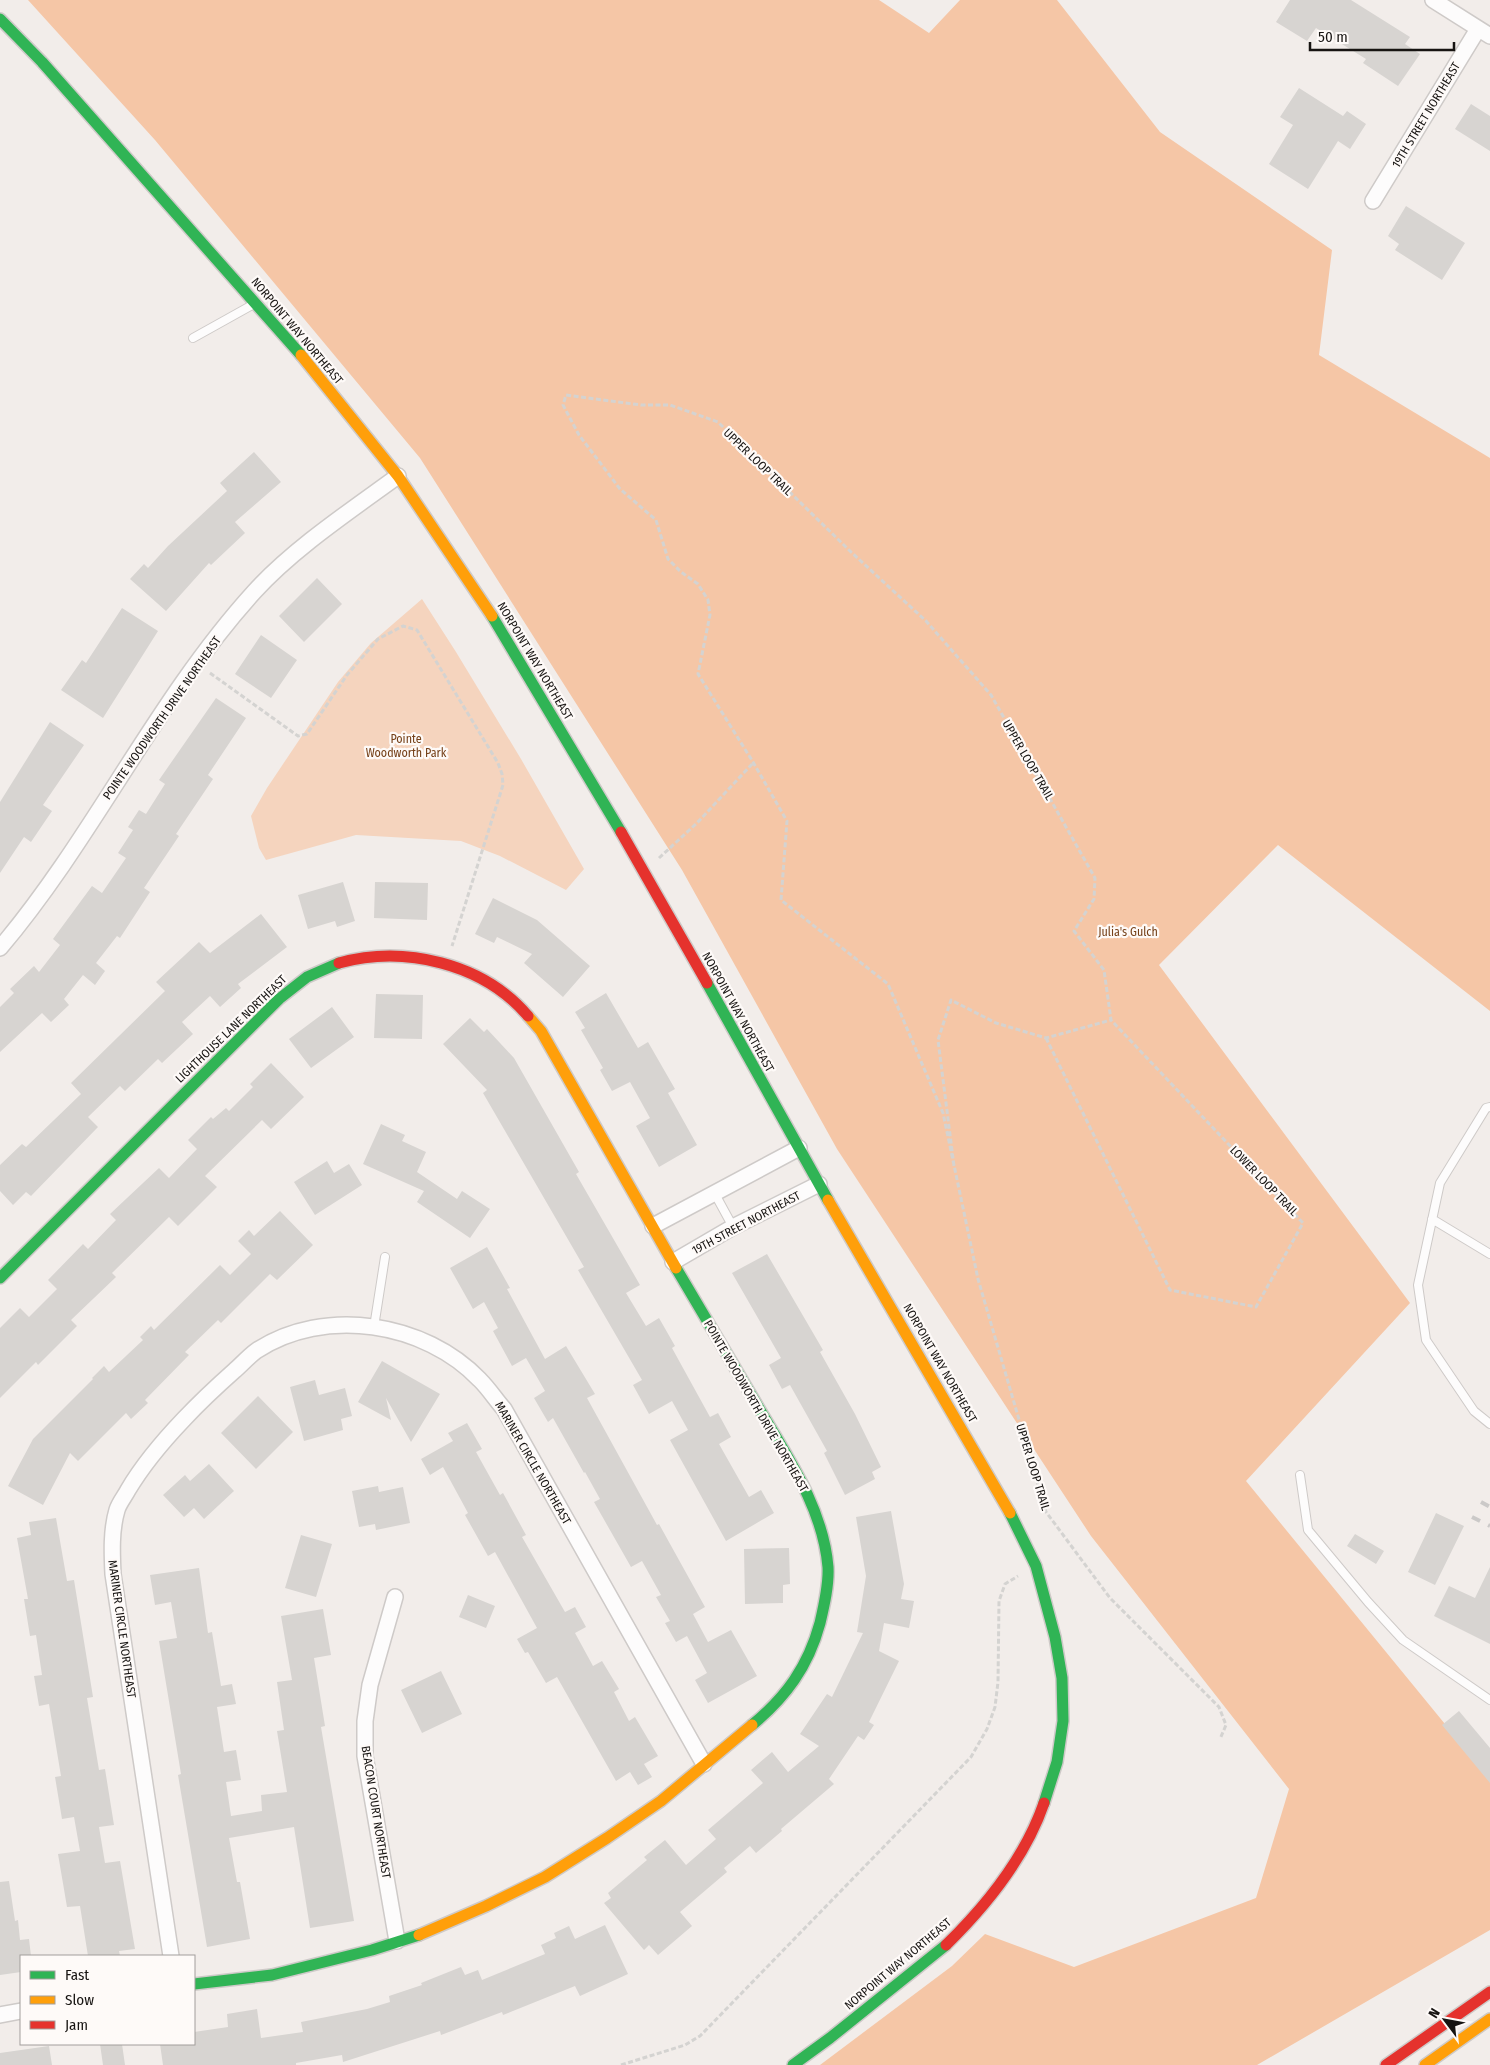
<svg xmlns="http://www.w3.org/2000/svg" width="1490" height="2065" viewBox="0 0 1490 2065" font-family="'Fira Sans Condensed',sans-serif">
<style>
.green{fill:#f5d4be}
.forest{fill:#f5c6a6}
.building{fill:#d7d4d1}
.lines{fill:none;stroke-linecap:round;stroke-linejoin:round}
.lane-casing{stroke:#cecac8;stroke-width:10}
.street-casing{stroke:#cecac8;stroke-width:18}
.fast-casing{stroke:#cecac8;stroke-width:14}
.slow-casing{stroke:#cecac8;stroke-width:14}
.jam-casing{stroke:#cecac8;stroke-width:14}
.path{stroke:#d4d3d1;stroke-width:3;stroke-dasharray:5 2.5;stroke-linecap:butt}
.lane{stroke:#fdfcfc;stroke-width:8}
.street{stroke:#fdfcfc;stroke-width:15}
.fast{stroke:#30b455;stroke-width:11}
.slow{stroke:#ff9f0a;stroke-width:11}
.jam{stroke:#e5322d;stroke-width:11}
.rail{stroke:#cbc9c8;stroke-width:4;stroke-dasharray:9 9;stroke-linecap:butt}
.labels{text-anchor:middle;dominant-baseline:central;stroke-width:4.5;stroke-linejoin:round;paint-order:stroke}
.street-label{font-size:12px;fill:#171412;stroke:#fefaf8}
.park-label{font-size:12px;fill:#754018;stroke:#fefaf8}
</style>
<rect width="100%" height="100%" fill="#f2edea"/>
<path class="green" d="M 422,599 L 456,652 L 521,759 L 584,869 L 566,890 L 500,856 L 461,841 L 356,835 L 266,860 L 259,848 L 251,816 L 267,788 L 338,682 L 371,643 Z"/>
<path class="forest" d="M 28,0 L 879,0 L 929,33 L 960,0 L 1057,0 L 1160,132 L 1332,250 L 1319,355 L 1490,458 L 1490,1011 L 1278,845 L 1159,965 L 1410,1303 L 1246,1481 L 1490,1779 L 1490,1930 L 1257,2065 L 820,2065 L 952,1966 L 985,1934 L 1074,1967 L 1256,1898 L 1289,1789 L 1091,1536 L 837,1149 L 682,870 L 420,458 L 155,140 Z"/>
<path class="building" d="M 1290,0 L 1351,0 L 1410,37 L 1405,44 L 1420,54 L 1398,86 L 1363,63 L 1366,59 L 1316,28 L 1307,41 L 1276,22 Z
M 1299,88 L 1343,116 L 1347,111 L 1366,124 L 1350,149 L 1338,141 L 1308,189 L 1269,164 L 1293,125 L 1280,117 Z
M 1471,104 L 1490,116 L 1490,151 L 1455,129 Z
M 1406,206 L 1465,243 L 1442,280 L 1395,250 L 1399,244 L 1388,236 Z
M 254,452 L 281,482 L 235,522 L 245,533 L 211,565 L 209,563 L 166,611 L 130,579 L 144,564 L 148,568 L 168,546 L 227,491 L 220,483 Z
M 317,578 L 342,604 L 304,642 L 279,616 Z
M 122,608 L 158,631 L 103,718 L 61,690 L 82,660 L 86,663 Z
M 261,635 L 297,660 L 271,698 L 235,674 Z
M 216,698 L 246,718 L 208,775 L 213,779 L 176,834 L 179,836 L 144,888 L 150,892 L 120,938 L 117,936 L 96,963 L 105,971 L 95,985 L 83,975 L 64,999 L 69,1005 L 51,1022 L 42,1013 L 0,1052 L 0,1007 L 14,993 L 10,989 L 34,966 L 39,972 L 60,945 L 53,939 L 92,886 L 102,893 L 126,858 L 118,853 L 133,830 L 128,827 L 139,810 L 146,814 L 165,784 L 159,780 Z
M 50,722 L 84,745 L 43,805 L 52,811 L 31,842 L 24,837 L 0,873 L 0,802 Z
M 343,882 L 355,921 L 337,927 L 335,921 L 308,929 L 298,895 Z
M 375,882 L 428,883 L 427,920 L 374,918 Z
M 493,898 L 537,920 L 590,966 L 563,997 L 524,963 L 532,954 L 497,937 L 494,943 L 475,934 Z
M 261,914 L 287,947 L 238,984 L 241,988 L 220,1007 L 210,996 L 182,1022 L 193,1034 L 162,1063 L 158,1059 L 125,1091 L 120,1086 L 88,1117 L 98,1127 L 31,1196 L 26,1192 L 13,1205 L 0,1191 L 0,1165 L 22,1144 L 26,1147 L 81,1094 L 71,1083 L 165,991 L 156,982 L 199,942 L 210,953 Z
M 606,993 L 638,1048 L 648,1042 L 675,1089 L 668,1093 L 697,1145 L 659,1167 L 636,1126 L 650,1118 L 630,1082 L 612,1091 L 600,1070 L 603,1068 L 581,1030 L 585,1028 L 575,1012 Z
M 376,994 L 423,995 L 422,1039 L 374,1038 Z
M 332,1007 L 354,1037 L 311,1068 L 289,1039 Z
M 470,1018 L 484,1032 L 487,1029 L 514,1058 L 579,1172 L 576,1174 L 640,1285 L 626,1293 L 646,1326 L 659,1318 L 675,1346 L 672,1348 L 710,1417 L 718,1413 L 731,1437 L 719,1444 L 749,1497 L 761,1490 L 774,1513 L 726,1541 L 670,1440 L 688,1430 L 672,1401 L 649,1414 L 633,1385 L 642,1380 L 578,1270 L 584,1267 L 483,1093 L 487,1090 L 443,1044 Z
M 271,1063 L 304,1097 L 271,1129 L 262,1120 L 205,1176 L 217,1187 L 178,1226 L 169,1217 L 112,1273 L 116,1277 L 71,1320 L 77,1326 L 38,1365 L 36,1362 L 0,1398 L 0,1328 L 20,1308 L 29,1317 L 57,1289 L 48,1280 L 83,1244 L 88,1249 L 116,1220 L 110,1214 L 159,1168 L 169,1178 L 197,1149 L 188,1140 L 211,1117 L 213,1119 L 226,1108 L 229,1111 L 253,1087 L 250,1084 Z
M 381,1124 L 405,1135 L 402,1141 L 426,1152 L 417,1172 L 457,1199 L 462,1191 L 490,1209 L 470,1238 L 417,1202 L 424,1191 L 363,1164 Z
M 327,1161 L 334,1173 L 349,1164 L 362,1185 L 315,1215 L 294,1182 Z
M 280,1211 L 313,1245 L 277,1280 L 270,1274 L 221,1323 L 218,1320 L 185,1352 L 189,1355 L 145,1400 L 148,1403 L 131,1419 L 126,1413 L 78,1461 L 70,1453 L 43,1505 L 8,1486 L 33,1439 L 93,1379 L 92,1378 L 104,1366 L 109,1372 L 143,1340 L 140,1337 L 151,1326 L 154,1330 L 220,1265 L 230,1275 L 251,1254 L 238,1241 L 249,1230 L 254,1236 Z
M 487,1247 L 510,1288 L 507,1289 L 545,1359 L 566,1346 L 595,1394 L 587,1398 L 657,1525 L 659,1524 L 705,1607 L 693,1614 L 708,1642 L 731,1630 L 757,1676 L 708,1703 L 695,1680 L 707,1673 L 687,1636 L 676,1642 L 665,1623 L 670,1621 L 656,1597 L 661,1595 L 642,1561 L 631,1567 L 594,1502 L 600,1499 L 585,1472 L 584,1473 L 553,1418 L 548,1422 L 534,1398 L 545,1391 L 526,1358 L 512,1366 L 493,1331 L 498,1328 L 484,1302 L 473,1309 L 450,1268 Z
M 767,1254 L 823,1350 L 820,1352 L 855,1414 L 881,1467 L 872,1472 L 875,1479 L 845,1495 L 824,1453 L 827,1451 L 790,1385 L 782,1389 L 769,1365 L 781,1358 L 732,1273 Z
M 382,1361 L 440,1394 L 411,1442 L 386,1398 L 391,1420 L 358,1402 Z
M 315,1380 L 319,1395 L 345,1388 L 352,1416 L 341,1419 L 343,1430 L 304,1441 L 290,1387 Z
M 258,1396 L 293,1432 L 256,1469 L 221,1433 Z
M 467,1423 L 482,1449 L 476,1452 L 500,1495 L 503,1493 L 526,1535 L 522,1537 L 565,1612 L 575,1607 L 586,1627 L 575,1633 L 593,1666 L 602,1661 L 619,1689 L 614,1692 L 629,1721 L 635,1717 L 658,1756 L 644,1764 L 652,1777 L 638,1785 L 630,1772 L 616,1781 L 557,1677 L 546,1683 L 528,1652 L 525,1653 L 517,1639 L 537,1628 L 495,1552 L 488,1556 L 465,1515 L 468,1513 L 443,1467 L 430,1475 L 421,1459 L 453,1441 L 448,1433 Z
M 209,1464 L 234,1491 L 204,1519 L 194,1508 L 184,1517 L 163,1495 L 185,1475 L 190,1481 Z
M 378,1486 L 379,1492 L 403,1487 L 410,1523 L 376,1530 L 375,1524 L 359,1527 L 352,1491 Z
M 891,1511 L 904,1584 L 901,1599 L 914,1601 L 909,1628 L 884,1623 L 879,1651 L 899,1661 L 869,1722 L 874,1725 L 864,1740 L 858,1736 L 829,1779 L 834,1784 L 781,1829 L 782,1831 L 756,1853 L 750,1846 L 724,1868 L 727,1872 L 680,1912 L 692,1926 L 658,1955 L 649,1945 L 644,1950 L 604,1903 L 611,1898 L 608,1893 L 647,1860 L 644,1857 L 665,1840 L 686,1865 L 716,1839 L 708,1830 L 763,1783 L 751,1770 L 772,1752 L 788,1772 L 819,1746 L 800,1734 L 827,1694 L 832,1697 L 863,1633 L 857,1632 L 866,1576 L 856,1517 Z
M 1436,1513 L 1464,1526 L 1435,1585 L 1408,1572 Z
M 56,1518 L 67,1581 L 74,1580 L 93,1697 L 87,1698 L 99,1770 L 105,1769 L 114,1825 L 99,1827 L 105,1863 L 120,1861 L 135,1949 L 119,1951 L 120,1956 L 88,1956 L 80,1906 L 67,1907 L 58,1854 L 80,1851 L 74,1817 L 62,1819 L 55,1777 L 61,1776 L 49,1704 L 39,1706 L 34,1676 L 42,1675 L 36,1635 L 30,1636 L 24,1599 L 28,1599 L 17,1538 L 31,1535 L 29,1522 Z
M 1355,1534 L 1384,1551 L 1376,1564 L 1347,1546 Z
M 301,1535 L 332,1544 L 316,1597 L 285,1588 Z
M 789,1548 L 790,1584 L 783,1585 L 783,1603 L 745,1604 L 744,1549 Z
M 1490,1567 L 1490,1644 L 1434,1616 L 1449,1586 L 1475,1598 Z
M 199,1568 L 208,1633 L 212,1632 L 221,1686 L 232,1684 L 236,1704 L 217,1707 L 224,1752 L 236,1750 L 241,1780 L 226,1782 L 231,1816 L 262,1811 L 261,1795 L 287,1792 L 277,1731 L 284,1730 L 277,1682 L 292,1680 L 281,1616 L 323,1609 L 331,1655 L 314,1658 L 325,1726 L 321,1727 L 354,1921 L 310,1928 L 294,1827 L 229,1838 L 237,1882 L 240,1882 L 250,1939 L 207,1947 L 178,1775 L 181,1774 L 159,1641 L 177,1638 L 171,1602 L 155,1605 L 150,1575 Z
M 468,1595 L 495,1606 L 486,1628 L 459,1617 Z
M 441,1671 L 462,1714 L 422,1733 L 401,1690 Z
M 1459,1711 L 1490,1748 L 1490,1783 L 1442,1725 Z
M 9,1881 L 15,1921 L 18,1920 L 20,1940 L 29,1939 L 31,1956 L 21,1956 L 21,1972 L 0,1975 L 0,1882 Z
M 605,1925 L 628,1974 L 580,1996 L 575,1986 L 503,2015 L 502,2012 L 441,2035 L 440,2031 L 343,2062 L 342,2055 L 296,2063 L 296,2065 L 163,2065 L 160,2044 L 194,2044 L 194,2032 L 228,2027 L 227,2014 L 257,2009 L 261,2038 L 303,2032 L 301,2022 L 367,2009 L 390,2002 L 389,1996 L 422,1985 L 421,1983 L 461,1967 L 465,1975 L 478,1970 L 482,1980 L 545,1954 L 541,1945 L 556,1938 L 554,1933 L 569,1926 L 575,1939 Z
M 100,2044 L 122,2044 L 125,2065 L 103,2065 Z
M 49,2046 L 52,2065 L 0,2065 L 0,2053 Z"/>
<g class="lines">
<g class="lane-casing">
<path id="lane" d="M 193,338 L 254,304
M 1490,1107 L 1486,1108 L 1440,1183 L 1418,1285 L 1426,1340 L 1474,1411 L 1490,1424
M 715,1194 L 733,1227
M 1432,1219 L 1490,1254
M 374,1327 L 385,1257
M 1300,1475 L 1308,1530 L 1368,1602 L 1403,1640 L 1490,1700"/>
</g>
<g class="street-casing">
<path id="street" d="M 1433,0 L 1490,36
M 1373,201 L 1478,29
M 0,948 C 94,837 156,700 254,592 C 293,549 350,511 398,476
M 653,1226 L 799,1148
M 673,1262 L 733,1227 L 819,1184
M 395,1597 L 370,1685 L 365,1721 L 365,1756 L 397,1941
M 171,1956 L 113,1574 C 112,1553 111,1530 117,1510 C 119,1503 125,1496 128,1490 C 144,1463 163,1441 184,1419 C 200,1402 216,1387 234,1371 C 241,1365 248,1357 256,1351 C 324,1306 425,1322 480,1380 C 489,1389 496,1400 504,1409 L 704,1764
M 0,2015 L 21,2011"/>
</g>
<g class="fast-casing">
<path id="fast" d="M 0,19 L 42,62 L 301,355
M 492,616 L 621,832
M 707,983 L 828,1200
M 676,1268 C 703,1314 730,1359 757,1405 C 786,1455 823,1507 828,1567 C 829,1585 824,1606 820,1623 C 808,1667 786,1697 752,1725
M 0,1278 L 279,999 L 307,977 L 339,963
M 1010,1513 L 1036,1566 L 1055,1637 L 1062,1678 L 1063,1721 L 1057,1762 L 1044,1803
M 194,1984 L 272,1975 L 372,1950 L 419,1935
M 793,2065 L 830,2038 L 946,1945"/>
</g>
<g class="slow-casing">
<path id="slow" d="M 301,355 L 398,476 L 492,616
M 528,1016 L 541,1031 L 676,1268
M 828,1200 L 1010,1513
M 419,1935 L 486,1906 L 545,1877 L 607,1838 L 661,1801 L 752,1725
M 1425,2065 L 1490,2019"/>
</g>
<g class="jam-casing">
<path id="jam" d="M 621,832 L 707,983
M 339,963 C 404,945 483,963 528,1016
M 946,1945 C 987,1905 1025,1858 1044,1803
M 1386,2065 L 1490,1992"/>
</g>
<path class="path" d="M 210,673 L 298,736 L 307,734 L 347,675 L 378,639 L 403,626 L 417,630 L 498,763 L 502,774 L 503,785 L 452,946
M 659,858 L 697,823 L 753,763
M 1046,1038 L 1170,1290 L 1256,1307 L 1303,1223 L 1111,1020
M 954,1166 L 938,1040 L 951,1000 L 996,1023 L 1046,1038 L 1111,1020 L 1104,970 L 1074,931 L 1094,899 L 1095,878 L 991,695 L 926,621 L 851,552 L 718,422 L 670,405 L 641,405 L 566,395 L 563,405 L 579,435 L 620,489 L 656,520 L 668,559 L 681,572 L 698,584 L 708,600 L 710,615 L 698,674 L 753,762 L 787,821 L 781,900 L 888,984 L 943,1113 L 978,1279 L 1046,1512 L 1110,1598 L 1219,1707 L 1226,1725 L 1220,1739
M 621,2065 L 685,2045 L 700,2036 L 971,1757 L 987,1729 L 995,1707 L 998,1682 L 999,1601 L 1005,1584 L 1018,1576"/>
<use href="#lane" class="lane"/>
<use href="#street" class="street"/>
<use href="#fast" class="fast"/>
<use href="#slow" class="slow"/>
<use href="#jam" class="jam"/>
<path class="rail" d="M 1481,1502 L 1490,1507
M 1472,1517 L 1490,1526"/>
</g>
<g class="labels">
<g class="street-label">
<text transform="translate(1426 115) rotate(-59)">19TH STREET NORTHEAST</text>
<text transform="translate(297 331) rotate(50)">NORPOINT WAY NORTHEAST</text>
<text transform="translate(758 462) rotate(44)">UPPER LOOP TRAIL</text>
<text transform="translate(535 661) rotate(59)">NORPOINT WAY NORTHEAST</text>
<text transform="translate(162 718) rotate(-55)">POINTE WOODWORTH DRIVE NORTHEAST</text>
<text transform="translate(1028 760) rotate(60)">UPPER LOOP TRAIL</text>
<text transform="translate(738 1012) rotate(61)">NORPOINT WAY NORTHEAST</text>
<text transform="translate(231 1029) rotate(-44)">LIGHTHOUSE LANE NORTHEAST</text>
<text transform="translate(1264 1181) rotate(46)">LOWER LOOP TRAIL</text>
<text transform="translate(746 1223) rotate(-28)">19TH STREET NORTHEAST</text>
<text transform="translate(940 1363) rotate(60)">NORPOINT WAY NORTHEAST</text>
<text transform="translate(756 1406) rotate(60)">POINTE WOODWORTH DRIVE NORTHEAST</text>
<text transform="translate(533 1463) rotate(60)">MARINER CIRCLE NORTHEAST</text>
<text transform="translate(1033 1467) rotate(73)">UPPER LOOP TRAIL</text>
<text transform="translate(122 1629) rotate(82)">MARINER CIRCLE NORTHEAST</text>
<text transform="translate(376 1812) rotate(81)">BEACON COURT NORTHEAST</text>
<text transform="translate(898 1964) rotate(-40)">NORPOINT WAY NORTHEAST</text>
</g>
<g class="park-label">
<text x="406" y="739">Pointe<tspan x="406" dy="14">Woodworth Park</tspan></text>
<text x="1128" y="932">Julia's Gulch</text>
</g>
</g>
<rect x="20" y="1955" width="175" height="90" fill="#fefaf8" stroke="#a29e9c"/>
<rect x="30" y="1971" width="25" height="8" fill="#30b455" stroke="#a29e9c"/>
<text x="65" y="1980" font-size="15" fill="#171412">Fast</text>
<rect x="30" y="1996" width="25" height="8" fill="#ff9f0a" stroke="#a29e9c"/>
<text x="65" y="2005" font-size="15" fill="#171412">Slow</text>
<rect x="30" y="2021" width="25" height="8" fill="#e5322d" stroke="#a29e9c"/>
<text x="65" y="2030" font-size="15" fill="#171412">Jam</text>
<g transform="translate(1445 2020) rotate(302)" stroke="#fefaf8" stroke-width="4" paint-order="stroke">
<path d="M0-4L9 19L0 12L-9 19Z" fill="#171412"/>
<text y="-8" font-size="14" font-weight="bold" text-anchor="middle" fill="#171412">N</text>
</g>
<path d="M1310 42v8h144v-8" fill="none" stroke="#171412" stroke-width="2.5"/>
<text x="1318" y="42" font-size="15" fill="#171412" stroke="#fefaf8" stroke-width="4" paint-order="stroke">50 m</text>
</svg>
